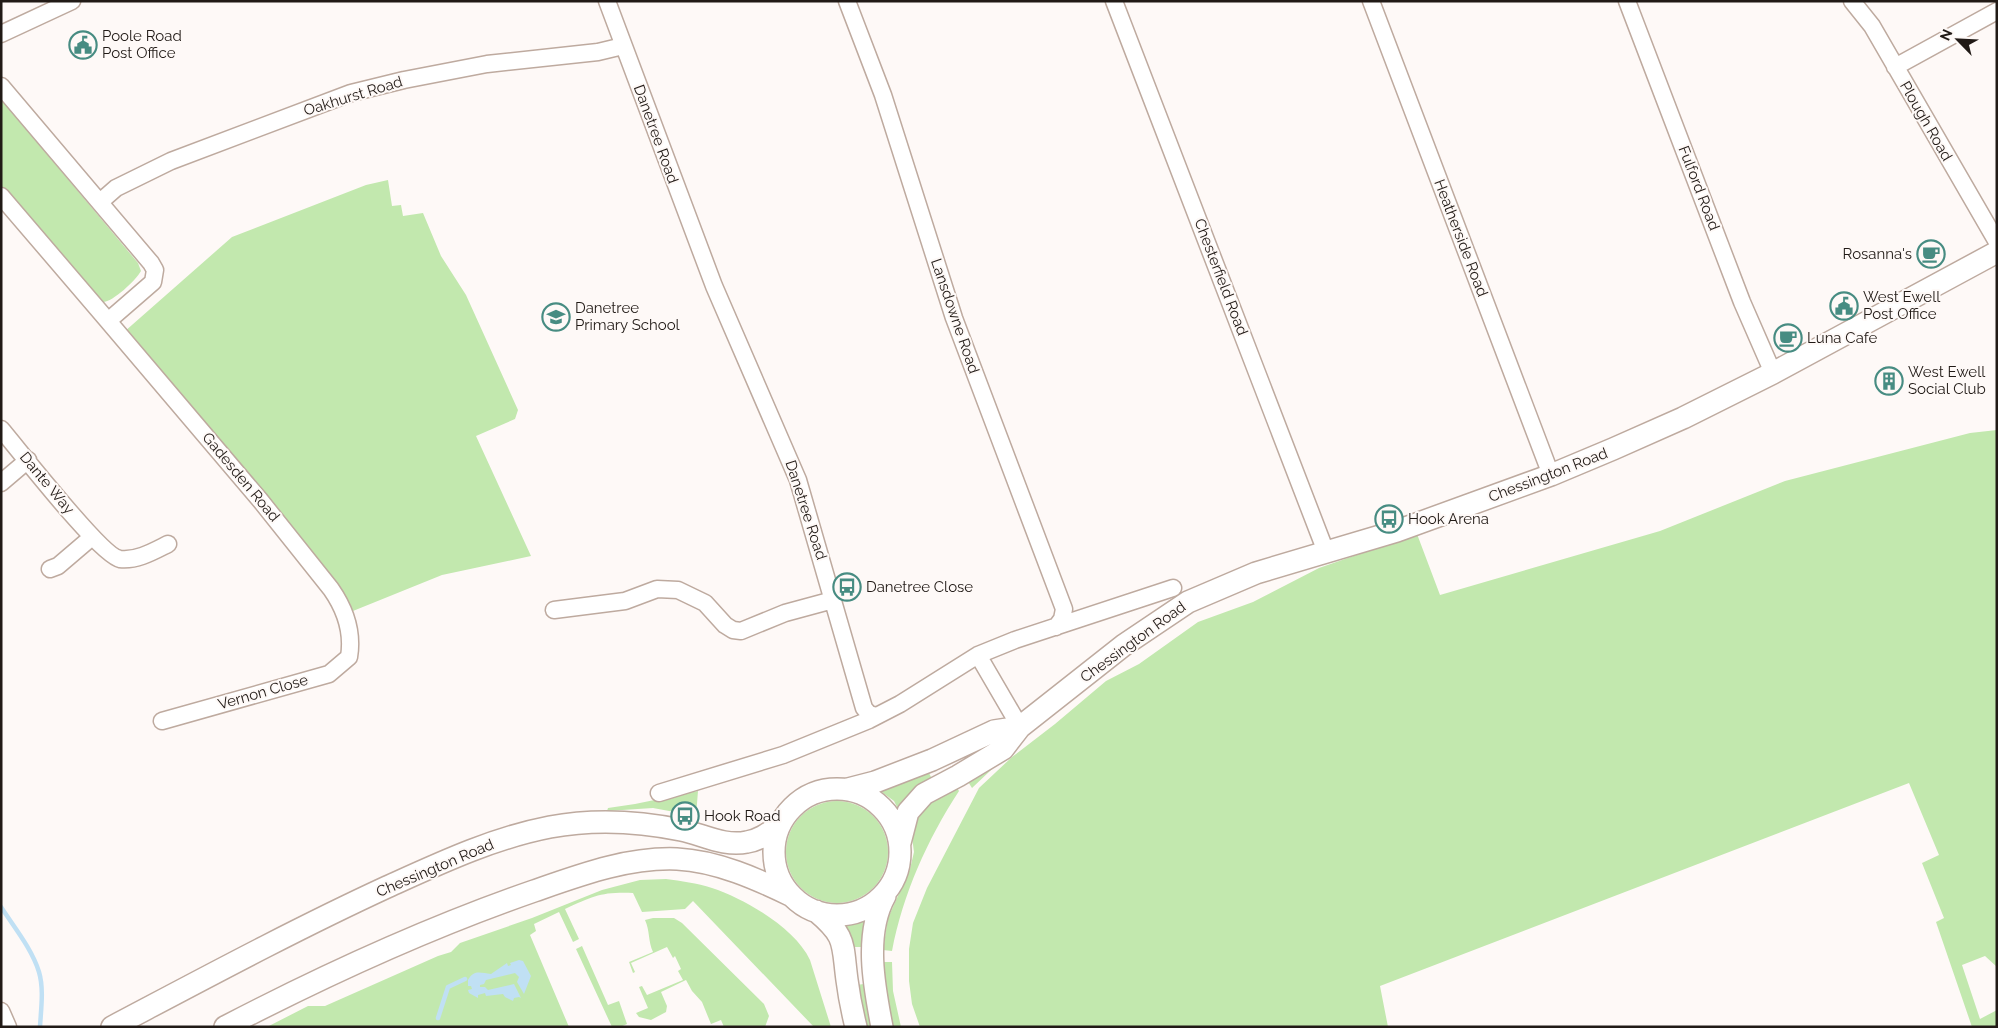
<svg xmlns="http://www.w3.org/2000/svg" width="1998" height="1028" viewBox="0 0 1998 1028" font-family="Raleway,sans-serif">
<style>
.green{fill:#c2e8ae}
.water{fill:#c0e0f4}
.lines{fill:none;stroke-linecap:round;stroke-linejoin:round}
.stream{stroke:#c0e0f4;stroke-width:4.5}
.minor-casing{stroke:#beaa9f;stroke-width:19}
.major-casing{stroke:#beaa9f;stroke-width:24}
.minor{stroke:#fff;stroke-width:16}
.major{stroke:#fff;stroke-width:21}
.labels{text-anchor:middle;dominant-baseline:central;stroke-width:4;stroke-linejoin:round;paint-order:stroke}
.poi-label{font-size:15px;fill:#211a16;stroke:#fef9f7;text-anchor:start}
.street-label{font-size:15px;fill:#211a16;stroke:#fef9f7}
</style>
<rect width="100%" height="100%" fill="#fef9f7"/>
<path class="green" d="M 1,99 L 138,263 L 141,271 C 136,280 113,302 103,302 C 102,302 95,300 95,299 L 1,188 Z
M 388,180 L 392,206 L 401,205 L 403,216 L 423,213 L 441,256 L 466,295 L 518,410 L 515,419 L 476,436 L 531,556 L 442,575 L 348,613 L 124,332 L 232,237 L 366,185 Z
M 1997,430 L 1997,967 L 1985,956 L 1962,965 L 1980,1019 L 1997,1010 L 1997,1027 L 1972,1027 L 1936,922 L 1944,918 L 1922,863 L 1939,855 L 1909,783 L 1380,986 L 1388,1027 L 920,1027 L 912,1004 L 909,981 L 909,949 L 913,923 L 927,888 L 979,788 L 1012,757 L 1055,724 L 1106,681 L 1139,664 L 1198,622 L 1253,602 L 1319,568 L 1417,534 L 1440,595 L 1660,531 L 1785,481 L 1970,433 Z
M 1009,753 L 972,788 L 967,780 Z
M 927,769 L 932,779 L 898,809 L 894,801 L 879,790 Z
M 956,786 L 959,791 C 927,840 903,894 892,951 L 883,950 L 888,918 L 910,869 L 914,852 L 911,830 L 922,806 Z
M 698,791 L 696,816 L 653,808 L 607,811 L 608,808 L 635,804 Z
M786 852a51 51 0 1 1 102 0a51 51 0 1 1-102 0Z
M 666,879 C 681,881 697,883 712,888 C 745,899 795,928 810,960 L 831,1027 L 814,1027 L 693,901 L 685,909 L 642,912 L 633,893 C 600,892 594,896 565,909 L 579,939 L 573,942 L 559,912 L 534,924 L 536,931 L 530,935 L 569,1027 L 267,1027 L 308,1006 L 325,1006 L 438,956 L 451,952 L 460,943 L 532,918 L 602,890 L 640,880 Z
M 653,918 L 674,918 L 682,923 L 764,1004 L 769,1016 L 765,1027 L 724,1027 L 721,1020 L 711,1024 L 702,1002 L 692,991 L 686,980 L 661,992 L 667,1006 L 666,1012 L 651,1020 L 639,1017 L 636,1013 L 648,1008 L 639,987 L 642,986 L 647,995 L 683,980 L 678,971 L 681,969 L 675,956 L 673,958 L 667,947 L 631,963 L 635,972 L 633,973 L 629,962 L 653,952 C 648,941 650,931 645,920 Z
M 867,918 L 864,947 L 852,947 L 844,925 L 860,923 Z
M 582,946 L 608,1005 L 619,1001 L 627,1024 L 620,1027 L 612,1027 L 576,949 Z
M 882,962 L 892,962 L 893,991 L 901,1027 L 888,1027 Z
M 864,984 L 871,1027 L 862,1027 L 856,985 Z"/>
<path class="water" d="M 519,960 L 523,961 L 531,976 L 524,994 L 517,982 L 519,977 L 515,973 L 486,980 L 484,984 L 480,985 L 480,987 L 485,987 L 488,990 L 514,984 L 521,998 L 519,997 L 514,998 L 513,1001 L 505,997 L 503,994 L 486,996 L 485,993 L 478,995 L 478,998 L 469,993 L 468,990 L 472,989 L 471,986 L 468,986 L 468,980 C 474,969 481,973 491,974 L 507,963 L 508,966 L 511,965 L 510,963 Z"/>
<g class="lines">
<path class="stream" d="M 1,907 C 14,927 32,949 39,972 C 44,989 41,1009 40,1027
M 438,1018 L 448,987 L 465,979"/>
<g class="minor-casing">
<path id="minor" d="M 607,1 L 714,286 L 798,480 L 864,708 L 869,714 L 876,716
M 847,1 L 883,95 L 954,318 L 1064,609 L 1062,619 L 1056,627
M 1114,1 L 1326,552
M 1371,1 L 1551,475
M 1627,1 L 1742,302 L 1773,373
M 1852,1 L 1872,26 L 1997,242
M 1,34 L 72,1
M 1895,67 L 1997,11
M 1,86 L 151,263 L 155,270 L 153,282 L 108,321 L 1,196
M 100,202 L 116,188 L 171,161 L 351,93 L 404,80 L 487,64 L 598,52 L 623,46
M 108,321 L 260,500 L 331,589 C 345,609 353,633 349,657 L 329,674 L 162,721
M 1,429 C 19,450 101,556 120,559 C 137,561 154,551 168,544
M 1,483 L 28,460
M 50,569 L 58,566 L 92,537
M 554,610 L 625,601 L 657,589 L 678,590 L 705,603 L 725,625 L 733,630 L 741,631 L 785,613 L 833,600
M 978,655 L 1020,727
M 659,793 L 783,755 L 869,720 L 900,704 L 978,655 L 1015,640 L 1173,588
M 1,1011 L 8,1027"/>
</g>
<g class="major-casing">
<path id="major" d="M774 852a63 63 0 1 1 126 0a63 63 0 1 1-126 0Z
M 848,789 L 875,782 L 932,760 L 994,731 L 1020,727
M 900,843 L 908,812 L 924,794 L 958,776 L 1003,749 L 1020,727 L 1124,645 L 1188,602 L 1256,573 L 1397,531 L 1551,475 L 1613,449 L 1683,418 L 1773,373 L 1997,252
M 816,911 C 847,937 842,943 847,980 C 849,996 852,1011 856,1027
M 112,1027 C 203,979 294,930 387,887 C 440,863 493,838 550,827 C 593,819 637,821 681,830 C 702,834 724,847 747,842 C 760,840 770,832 780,825
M 225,1027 C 325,975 427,928 534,891 C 580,875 628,857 677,859 C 717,861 757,879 792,896
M 882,1027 C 874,986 864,934 885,896"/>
</g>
<use href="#minor" class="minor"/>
<use href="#major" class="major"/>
</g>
<defs>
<g id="civic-ring" transform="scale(1.4375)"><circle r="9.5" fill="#fef9f7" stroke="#478c82" stroke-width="1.5"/><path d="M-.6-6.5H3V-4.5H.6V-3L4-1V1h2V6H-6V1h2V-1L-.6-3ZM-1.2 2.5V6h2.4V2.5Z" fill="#478c82"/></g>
<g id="cafe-ring" transform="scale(1.4375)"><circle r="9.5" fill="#fef9f7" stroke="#478c82" stroke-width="1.5"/><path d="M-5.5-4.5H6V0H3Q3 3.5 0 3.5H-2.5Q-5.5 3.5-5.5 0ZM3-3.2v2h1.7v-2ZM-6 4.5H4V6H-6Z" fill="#478c82"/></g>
<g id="school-ring" transform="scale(1.4375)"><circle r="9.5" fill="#fef9f7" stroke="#478c82" stroke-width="1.5"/><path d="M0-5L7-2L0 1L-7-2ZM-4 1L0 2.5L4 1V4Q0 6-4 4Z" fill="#478c82"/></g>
<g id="building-ring" transform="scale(1.4375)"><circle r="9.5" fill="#fef9f7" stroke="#478c82" stroke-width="1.5"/><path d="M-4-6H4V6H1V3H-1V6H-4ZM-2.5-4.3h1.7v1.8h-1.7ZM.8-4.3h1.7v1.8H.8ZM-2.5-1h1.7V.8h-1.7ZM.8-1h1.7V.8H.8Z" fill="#478c82"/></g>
<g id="bus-ring" transform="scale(1.4375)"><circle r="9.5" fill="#fef9f7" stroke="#478c82" stroke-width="1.5"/><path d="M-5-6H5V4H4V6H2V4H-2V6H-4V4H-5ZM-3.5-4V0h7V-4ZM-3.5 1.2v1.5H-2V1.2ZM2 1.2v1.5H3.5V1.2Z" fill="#478c82"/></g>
</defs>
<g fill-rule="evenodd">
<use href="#civic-ring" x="83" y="45"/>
<use href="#cafe-ring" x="1931" y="254"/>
<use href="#civic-ring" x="1844" y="306"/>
<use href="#school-ring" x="556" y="317"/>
<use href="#cafe-ring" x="1788" y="338"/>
<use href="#building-ring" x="1889" y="381"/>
<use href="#bus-ring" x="1389" y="519"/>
<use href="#bus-ring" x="847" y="587"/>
<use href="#bus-ring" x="685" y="816"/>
</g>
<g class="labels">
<g class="poi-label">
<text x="102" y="36">Poole Road<tspan x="102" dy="17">Post Office</tspan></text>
<text x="1912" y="254" text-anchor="end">Rosanna's</text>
<text x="1863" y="297">West Ewell<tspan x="1863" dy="17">Post Office</tspan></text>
<text x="575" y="308">Danetree<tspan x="575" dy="17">Primary School</tspan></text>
<text x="1807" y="338">Luna Cafe</text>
<text x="1908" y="372">West Ewell<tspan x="1908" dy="17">Social Club</tspan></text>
<text x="1408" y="519">Hook Arena</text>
<text x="866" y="587">Danetree Close</text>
<text x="704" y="816">Hook Road</text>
</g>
<g class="street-label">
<text transform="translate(353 96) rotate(-17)">Oakhurst Road</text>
<text transform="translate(1926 121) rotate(60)">Plough Road</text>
<text transform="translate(656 134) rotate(70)">Danetree Road</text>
<text transform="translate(1699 188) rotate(69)">Fulford Road</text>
<text transform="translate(1461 238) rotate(69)">Heatherside Road</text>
<text transform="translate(1221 277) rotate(69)">Chesterfield Road</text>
<text transform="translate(955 316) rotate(71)">Lansdowne Road</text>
<text transform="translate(1548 475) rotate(-21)">Chessington Road</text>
<text transform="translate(241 477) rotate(50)">Gadesden Road</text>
<text transform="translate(47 483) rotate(50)">Dante Way</text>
<text transform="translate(806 510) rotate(72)">Danetree Road</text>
<text transform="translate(1133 642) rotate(-36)">Chessington Road</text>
<text transform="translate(263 692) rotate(-16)">Vernon Close</text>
<text transform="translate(435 868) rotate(-23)">Chessington Road</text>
</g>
</g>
<rect width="1998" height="1028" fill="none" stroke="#211a16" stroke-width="5"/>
<g transform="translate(1958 40) rotate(294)" stroke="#fef9f7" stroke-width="4" paint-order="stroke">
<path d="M0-4L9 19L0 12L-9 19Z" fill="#211a16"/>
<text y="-8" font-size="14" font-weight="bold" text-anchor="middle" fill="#211a16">N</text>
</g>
</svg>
